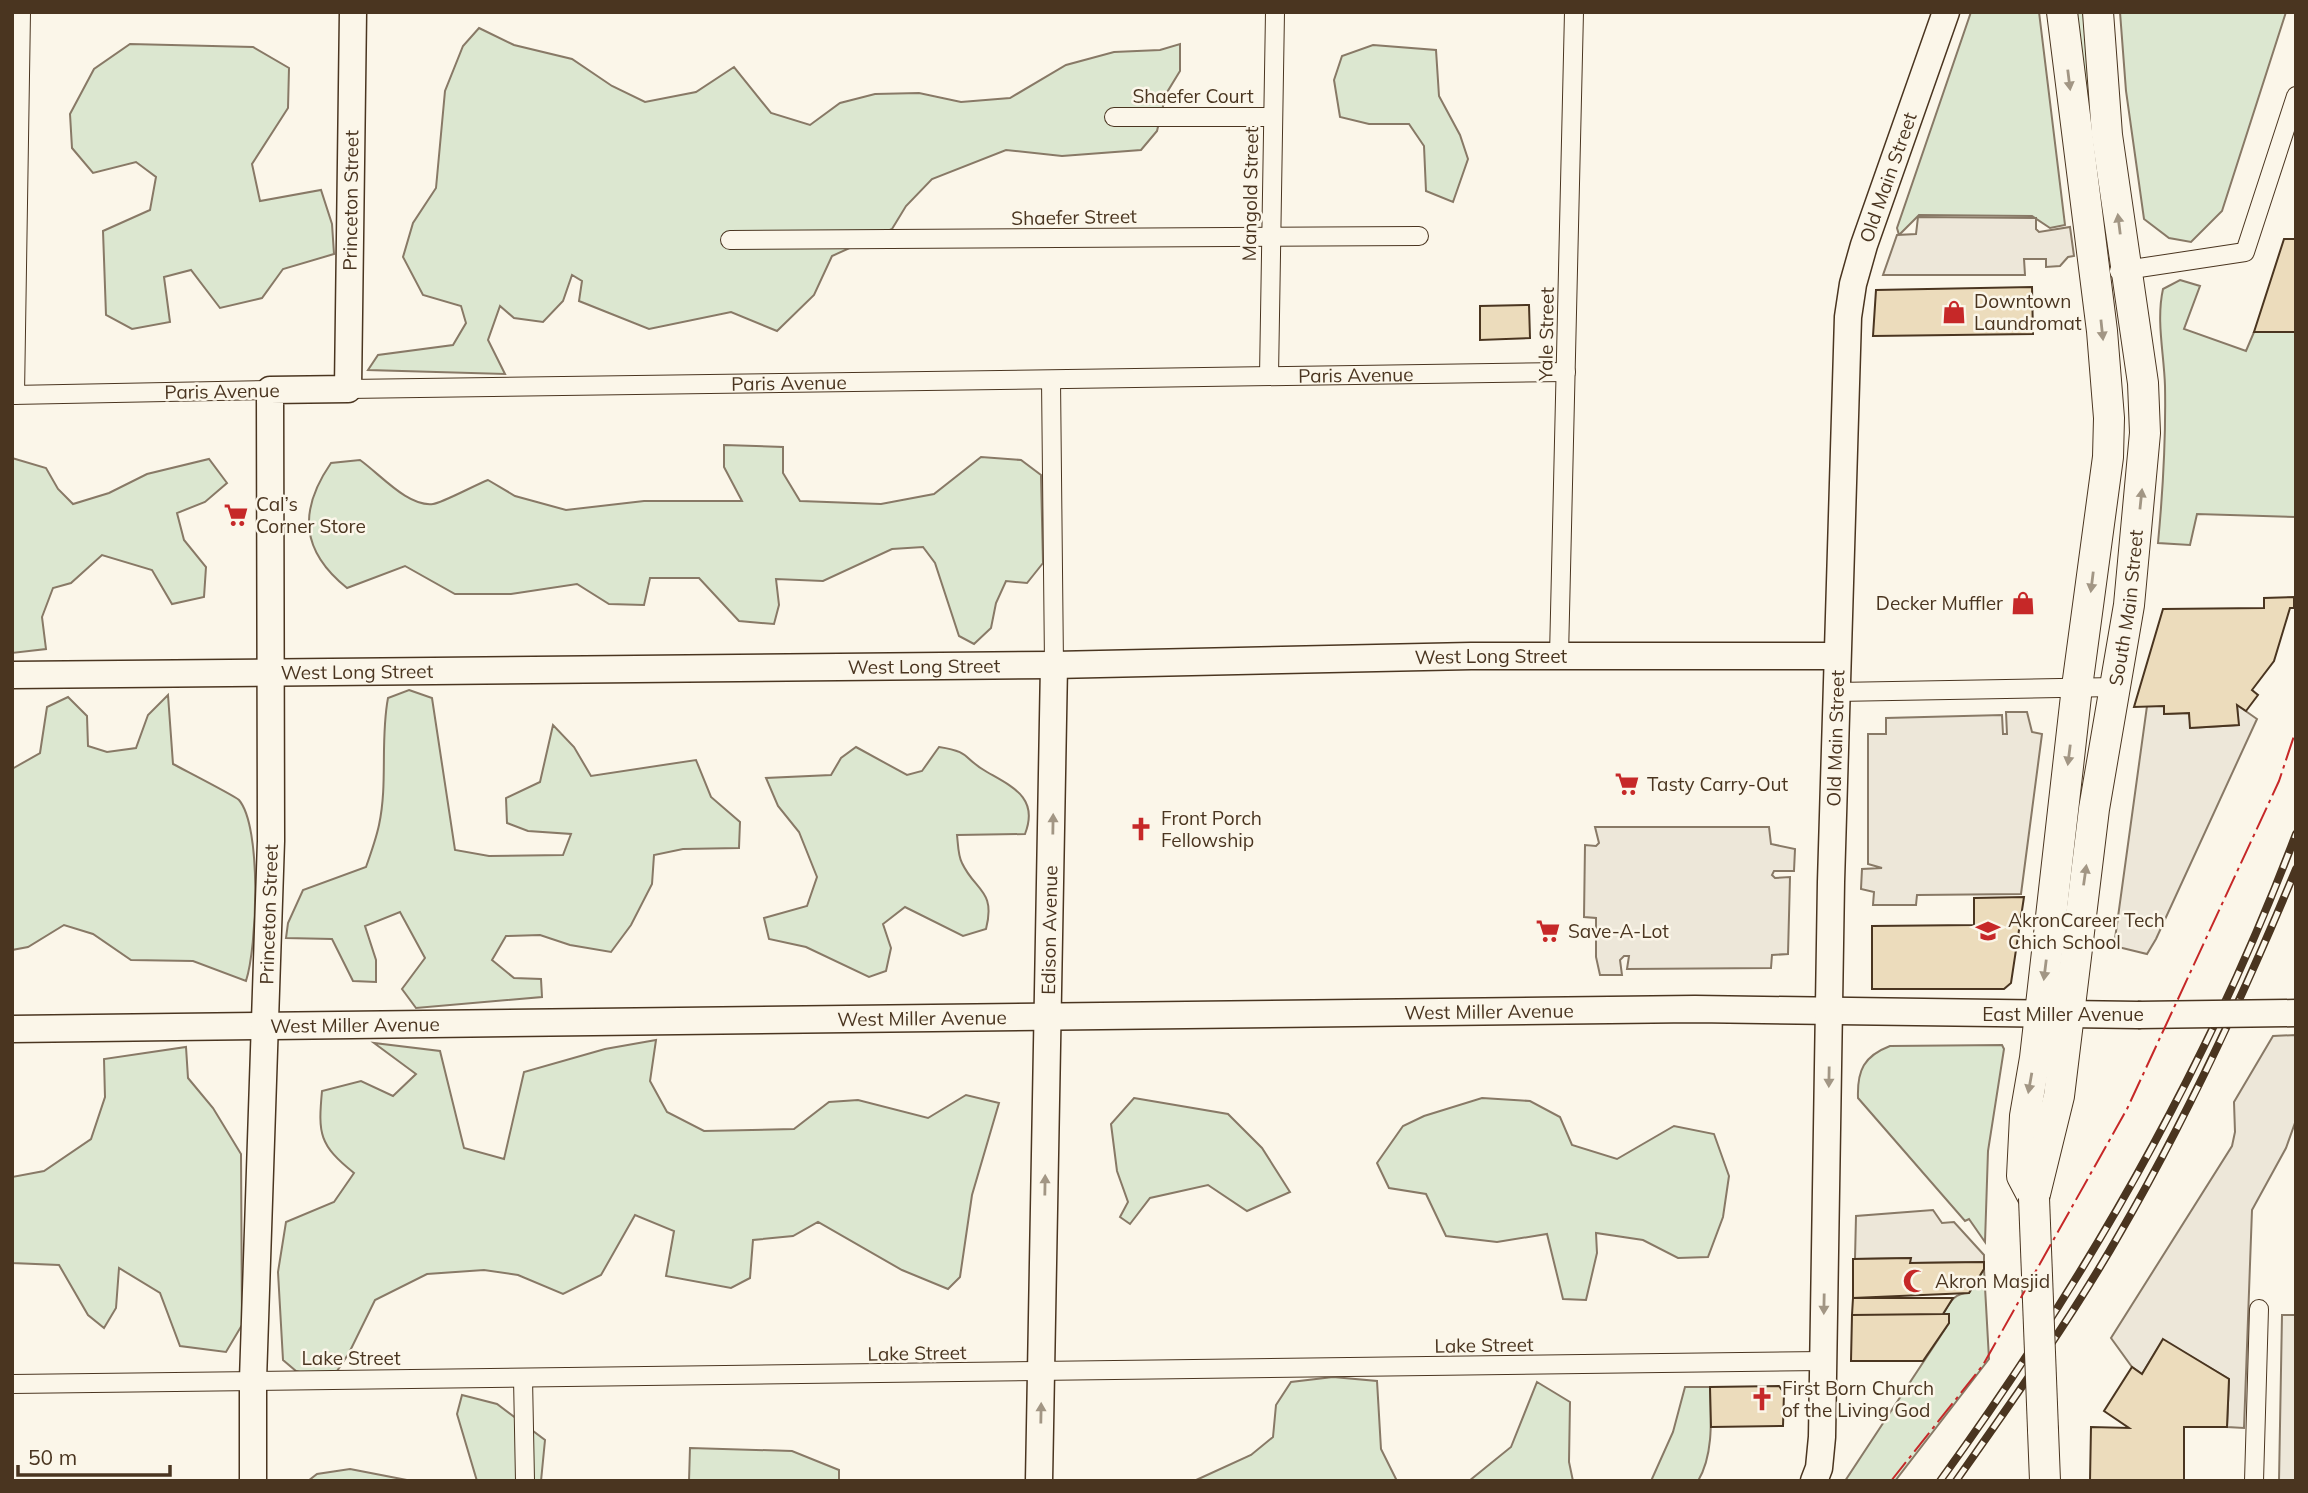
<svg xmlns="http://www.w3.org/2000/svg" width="2308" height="1493" viewBox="0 0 2308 1493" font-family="Mulish,sans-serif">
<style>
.green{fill:#dce7d0;stroke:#887966;stroke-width:2}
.parking{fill:#ede7d9;stroke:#887966;stroke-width:2}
.building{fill:#ecdcbc;stroke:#4a3520;stroke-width:2}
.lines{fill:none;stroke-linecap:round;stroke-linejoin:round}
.street-casing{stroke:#4a3520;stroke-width:20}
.secondary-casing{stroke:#4a3520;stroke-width:29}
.primary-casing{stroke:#4a3520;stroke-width:32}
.street{stroke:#fbf6e9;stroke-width:18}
.secondary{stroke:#fbf6e9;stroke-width:26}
.primary{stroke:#fbf6e9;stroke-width:30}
.rail-casing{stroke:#4a3520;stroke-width:8}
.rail{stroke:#fbf6e9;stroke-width:5;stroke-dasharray:16;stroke-linecap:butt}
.secondary-bridge-casing{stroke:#4a3520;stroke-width:29;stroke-linecap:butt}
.primary-bridge-casing{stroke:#4a3520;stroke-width:32;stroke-linecap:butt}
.secondary-bridge{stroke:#fbf6e9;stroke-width:26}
.primary-bridge{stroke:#fbf6e9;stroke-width:30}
.power{stroke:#c62828;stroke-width:2;stroke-dasharray:24 5 3.5 5;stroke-linecap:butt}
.oneway{fill:#a29684}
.labels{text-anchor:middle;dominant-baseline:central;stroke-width:5;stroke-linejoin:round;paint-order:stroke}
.street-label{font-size:19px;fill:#4a3520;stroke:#fbf6e9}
.poi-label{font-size:19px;fill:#4a3520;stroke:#fbf6e9;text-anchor:start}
</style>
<rect width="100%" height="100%" fill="#fbf6e9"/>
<path class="green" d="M 1971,12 L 2039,12 L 2065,225 L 2050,228 L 2032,216 L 1919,215 L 1899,235 L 1897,228 Z
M 2074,12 L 2086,12 L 2099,151 L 2093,152 Z
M 2120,12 L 2286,12 L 2222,211 L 2191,242 L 2169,238 L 2144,219 L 2126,91 Z
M 479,28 L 514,45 L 572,59 L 612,86 L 645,102 L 696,92 L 734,67 L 771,113 L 810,125 L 840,103 L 875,94 L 919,93 L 961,102 L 1010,98 L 1066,65 L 1114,52 L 1160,50 L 1180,44 L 1180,71 L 1166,94 L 1157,131 L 1141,150 L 1062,156 L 1006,150 L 932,179 L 906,206 L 892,229 L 832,256 L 814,295 L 777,331 L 731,312 L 649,329 L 579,301 L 582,281 L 572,275 L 563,301 L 543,322 L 514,318 L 500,306 L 488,340 L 505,374 L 368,370 L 378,355 L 453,345 L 466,323 L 461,306 L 423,295 L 403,257 L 413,223 L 436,188 L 445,91 L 463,46 Z
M 130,44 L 253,47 L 289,68 L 288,108 L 252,164 L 260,201 L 321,190 L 332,224 L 334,254 L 283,269 L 262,298 L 220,308 L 191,270 L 164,277 L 170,322 L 132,329 L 106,315 L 103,231 L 150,210 L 156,177 L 136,162 L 93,173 L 72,148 L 70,114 L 94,69 Z
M 1373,45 L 1436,50 L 1439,96 L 1460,135 L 1468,159 L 1453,202 L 1426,191 L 1424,146 L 1409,124 L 1369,124 L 1340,117 L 1334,80 L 1342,56 Z
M 2180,280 L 2200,286 L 2184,329 L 2246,351 L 2254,332 L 2296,332 L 2296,517 L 2197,514 L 2190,545 L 2158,543 C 2163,490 2166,439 2165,386 C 2164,353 2156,321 2163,289 Z
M 724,445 L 783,447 L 783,473 L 800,501 L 881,504 L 934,494 L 981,457 L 1021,460 L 1041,475 L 1043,563 L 1027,583 L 1006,581 L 996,603 L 991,628 L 974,644 L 959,636 L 935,563 L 923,547 L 892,549 L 823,581 L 776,579 L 779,605 L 774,624 L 739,621 L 699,578 L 650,578 L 644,605 L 609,604 L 577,584 L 511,594 L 455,594 L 405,566 L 347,588 C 301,551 298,511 331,463 L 360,460 C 381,475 408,507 433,504 C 442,503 475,485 488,480 L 515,496 L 566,510 L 644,501 L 742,501 L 724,467 Z
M 12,458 L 46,468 L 58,489 L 73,504 L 109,493 L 147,474 L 209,459 L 227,483 L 205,502 L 177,513 L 184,540 L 206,567 L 204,597 L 172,604 L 152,570 L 102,555 L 71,583 L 53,588 L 42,617 L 46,649 L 12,653 Z
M 409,690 L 432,698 L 455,850 L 489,856 L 563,855 L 571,834 L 528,831 L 507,823 L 506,798 L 540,782 L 553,725 L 574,747 L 591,776 L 696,760 L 711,797 L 740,822 L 739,848 L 683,849 L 654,855 L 652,884 L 631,925 L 611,952 L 570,945 L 540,935 L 506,936 L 492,960 L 514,978 L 541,979 L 542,997 L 416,1008 L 402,989 L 425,958 L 400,912 L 365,926 L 376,960 L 376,982 L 353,981 L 332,939 L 286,938 L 288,923 L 303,890 L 366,867 C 371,853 376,839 379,825 C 388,783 380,740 388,698 Z
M 168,695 L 173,764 C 184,770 235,796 239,800 C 262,827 257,947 246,981 L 193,961 L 131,960 L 93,934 L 64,925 L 28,947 L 12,950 L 12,769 L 40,753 L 47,707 L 68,697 L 87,716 L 88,746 L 107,752 L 136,748 L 148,715 Z
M 856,747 L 907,775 L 922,771 L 939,747 C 972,752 962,758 987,772 C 1013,787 1039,798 1025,834 L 957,835 C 958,843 958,856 962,863 C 975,891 996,890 986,929 L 963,936 L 905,907 L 883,924 L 891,948 L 886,971 L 869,977 L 806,947 L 769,939 L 764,918 L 807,906 L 817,877 L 799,832 L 778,806 L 766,778 L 831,775 L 841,758 Z
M 656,1040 L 650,1081 L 667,1112 L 704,1131 L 794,1129 L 829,1102 L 858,1100 L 928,1118 L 966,1095 L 999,1103 L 972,1195 L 960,1277 L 948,1289 L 902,1270 L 818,1222 L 793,1236 L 753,1240 L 750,1278 L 731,1288 L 666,1276 L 674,1231 L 635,1215 L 601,1275 L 563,1294 L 518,1275 L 484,1270 L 427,1274 L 375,1300 L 349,1353 L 331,1380 L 296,1371 L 283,1360 L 278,1272 L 286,1222 L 334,1202 L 354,1173 C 319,1145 318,1134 322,1091 L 361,1081 L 393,1096 L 416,1074 L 374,1043 L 440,1051 L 464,1148 L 504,1159 L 524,1072 L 605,1049 Z
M 2002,1045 L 2004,1049 L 1988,1151 L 1985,1242 L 1969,1219 L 1965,1221 L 1858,1098 C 1857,1070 1864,1056 1890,1046 Z
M 186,1047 L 188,1078 L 213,1108 L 241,1154 L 242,1325 L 226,1352 L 180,1346 L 160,1293 L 119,1268 L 116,1308 L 104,1328 L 88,1315 L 59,1265 L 12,1263 L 12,1177 L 44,1171 L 91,1139 L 105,1097 L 104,1059 Z
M 1134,1098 L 1228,1114 L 1262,1148 L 1290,1192 L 1247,1211 L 1208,1185 L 1150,1198 L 1130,1224 L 1120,1217 L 1128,1202 L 1117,1171 L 1111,1124 Z
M 1482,1098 L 1530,1101 L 1560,1117 L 1572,1145 L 1617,1159 L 1674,1126 L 1714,1134 L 1729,1176 L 1723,1217 L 1708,1257 L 1678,1258 L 1643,1240 L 1596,1233 L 1597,1253 L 1586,1300 L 1563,1299 L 1547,1234 L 1497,1242 L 1446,1236 L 1426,1194 L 1389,1188 L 1377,1163 L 1403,1126 L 1424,1116 Z
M 1984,1269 L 1989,1359 L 1895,1481 L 1845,1481 L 1949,1323 L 1943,1314 C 1950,1302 1954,1293 1969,1293 Z
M 1333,1377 L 1377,1381 L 1381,1449 L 1397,1481 L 1194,1481 L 1251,1455 L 1273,1437 L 1276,1405 L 1291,1382 Z
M 1537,1382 L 1570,1402 L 1569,1462 L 1573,1481 L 1469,1481 L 1511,1447 Z
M 1685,1387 L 1710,1387 C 1711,1417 1714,1454 1698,1481 L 1651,1481 L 1673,1432 Z
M 462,1395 L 497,1404 L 545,1440 L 541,1481 L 477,1481 L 457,1414 Z
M 690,1448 L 792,1451 L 839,1470 L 839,1481 L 689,1481 Z
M 350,1469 L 412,1481 L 308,1481 L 317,1474 Z"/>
<path class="parking" d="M 1918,217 L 2036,218 L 2036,229 L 2039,232 L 2070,227 L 2074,256 L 2068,257 L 2060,266 L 2046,267 L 2046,259 L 2024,259 L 2025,275 L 1883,275 L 1897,235 L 1916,234 Z
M 2237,705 L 2257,719 L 2156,939 L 2147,954 L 2114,946 L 2147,706 L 2164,706 L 2165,714 L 2189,713 L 2191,728 L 2238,725 Z
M 2006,712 L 2027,712 L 2032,732 L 2042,734 L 2021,894 L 1917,895 L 1916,905 L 1873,905 L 1874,892 L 1861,889 L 1862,869 L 1882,868 L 1868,864 L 1868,734 L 1886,734 L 1886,718 L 2002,715 L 2003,734 L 2007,734 Z
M 1595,827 L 1769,827 L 1771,844 L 1795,849 L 1794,871 L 1774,871 L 1772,875 L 1775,878 L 1790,877 L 1788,954 L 1772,955 L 1771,968 L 1627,969 L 1629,956 L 1624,956 L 1620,960 L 1622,975 L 1600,975 L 1596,957 L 1596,918 L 1584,917 L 1585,845 L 1596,846 L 1599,843 Z
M 2296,1035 L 2296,1120 L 2286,1148 L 2252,1210 L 2244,1428 L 2227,1427 L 2229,1379 L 2163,1340 L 2142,1374 L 2132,1367 L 2111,1338 L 2232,1146 L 2235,1132 L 2234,1102 L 2273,1036 Z
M 1933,1210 L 1942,1223 L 1954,1222 L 1984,1255 L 1984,1262 L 1910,1263 L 1910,1258 L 1855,1259 L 1856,1216 Z
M 2282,1315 L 2296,1315 L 2296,1481 L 2279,1481 Z"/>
<path class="building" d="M 2284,239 L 2296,239 L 2296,332 L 2254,332 Z
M 2032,287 L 2033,334 L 1873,336 L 1876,290 Z
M 1529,305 L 1530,338 L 1480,340 L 1480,306 Z
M 2294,597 L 2294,608 L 2290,608 L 2274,661 L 2252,690 L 2258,695 L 2246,711 L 2237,705 L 2239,725 L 2190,728 L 2189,713 L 2164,714 L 2164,706 L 2134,707 L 2163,609 L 2264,608 L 2264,598 Z
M 2024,897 L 2011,983 L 2004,989 L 1872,989 L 1872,926 L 1974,925 L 1974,898 Z
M 1911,1258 L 1910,1263 L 1984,1262 L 1984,1269 L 1969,1293 L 1853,1298 L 1853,1259 Z
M 1853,1298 L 1953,1298 L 1943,1314 L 1852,1315 Z
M 1943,1314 L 1949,1314 L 1949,1323 L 1923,1361 L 1851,1361 L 1852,1315 Z
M 2163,1339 L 2229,1379 L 2227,1427 L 2184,1427 L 2184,1481 L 2090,1481 L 2091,1427 L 2129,1428 L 2104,1411 L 2132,1367 L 2142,1374 Z
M 1779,1386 L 1784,1393 L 1783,1426 L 1711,1427 L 1710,1387 Z"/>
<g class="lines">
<g class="street-casing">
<g id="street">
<path d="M 1114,117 L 1272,117"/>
<path d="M 730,240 L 1419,236"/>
<path d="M 2119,271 L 2245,252 L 2296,96"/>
<path d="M 1269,376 L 1275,12"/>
<path d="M 1051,380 L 1054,665"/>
<path id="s1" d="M 348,389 L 1566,372"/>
<path d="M 12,395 L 270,390"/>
<path d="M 15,395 L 21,12"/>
<path d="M 1559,656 L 1574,12"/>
<path d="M 1836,692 L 2115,687"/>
<path d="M 523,1378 L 525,1481"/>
<path d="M 12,1384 L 1823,1361"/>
<path d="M 2254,1481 L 2259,1309"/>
</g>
</g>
<g class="secondary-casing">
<g id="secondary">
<path id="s2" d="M 12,675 L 1054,665 L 1471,656 L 1836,656"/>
<path id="s3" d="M 12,1029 L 1695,1009 L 2138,1015"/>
<path id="s4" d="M 253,1481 L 253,1380 L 271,841 L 270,390 L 348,389 L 353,12"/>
<path id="s5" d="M 1039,1481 L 1054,665"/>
<path id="s6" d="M 1814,1481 L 1819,1468 L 1822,1437 L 1831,882 L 1848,317 L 1853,284 L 1864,245 L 1946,12"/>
</g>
</g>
<g class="primary-casing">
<g id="primary">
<path d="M 2032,1195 L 2022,1176 L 2025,1116 L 2035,1058 L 2077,687 L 2108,457 L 2109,418 L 2102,331 L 2062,12"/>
<path id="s7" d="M 2034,1198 L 2059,1096 L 2094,809 L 2129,605 L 2145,433 L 2143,383 L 2107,135 L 2098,12"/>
<path d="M 2043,1430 L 2045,1481"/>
</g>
</g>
<use href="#street" class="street"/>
<use href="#secondary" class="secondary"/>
<use href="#primary" class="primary"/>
<g class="rail-casing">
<path id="rail" d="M 1940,1481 C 2086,1280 2208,1067 2296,834
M 1956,1481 C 2013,1400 2071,1319 2120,1233 C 2188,1116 2244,994 2296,869"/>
</g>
<use href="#rail" class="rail"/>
<g class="secondary-bridge-casing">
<path id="secondary-bridge" d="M 2138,1015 L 2296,1013"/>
</g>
<g class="primary-bridge-casing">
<path id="primary-bridge" d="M 2034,1198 L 2043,1430"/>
</g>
<use href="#secondary-bridge" class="secondary-bridge"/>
<use href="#primary-bridge" class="primary-bridge"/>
<path class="power" d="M 1891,1481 L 1983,1365 L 2127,1109 L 2279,781 L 2296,730"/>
</g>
<defs><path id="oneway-solid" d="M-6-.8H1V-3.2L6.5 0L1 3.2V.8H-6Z" transform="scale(1.75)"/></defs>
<g class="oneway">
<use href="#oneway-solid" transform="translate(2069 80) rotate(83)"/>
<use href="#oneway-solid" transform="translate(2119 224) rotate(-97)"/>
<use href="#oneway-solid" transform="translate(2102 330) rotate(84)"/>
<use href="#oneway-solid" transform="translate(2141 499) rotate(-84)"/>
<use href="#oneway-solid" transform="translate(2092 582) rotate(97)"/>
<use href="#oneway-solid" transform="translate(2069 755) rotate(97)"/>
<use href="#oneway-solid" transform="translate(1053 824) rotate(-89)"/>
<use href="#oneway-solid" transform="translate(2085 875) rotate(-82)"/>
<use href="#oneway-solid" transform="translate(2045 970) rotate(97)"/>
<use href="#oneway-solid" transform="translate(1829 1077) rotate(91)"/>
<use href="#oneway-solid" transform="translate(2030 1083) rotate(100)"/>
<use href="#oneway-solid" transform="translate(1045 1185) rotate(-89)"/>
<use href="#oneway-solid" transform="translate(1824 1304) rotate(91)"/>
<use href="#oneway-solid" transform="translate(1041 1413) rotate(-89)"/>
</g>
<defs>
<g id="shop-bare" transform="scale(1.89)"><path d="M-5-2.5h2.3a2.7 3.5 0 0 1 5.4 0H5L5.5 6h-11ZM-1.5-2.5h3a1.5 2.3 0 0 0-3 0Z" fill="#c62828" stroke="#fbf6e9" stroke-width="2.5" paint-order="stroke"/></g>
<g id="supermarket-bare" transform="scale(1.89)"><path d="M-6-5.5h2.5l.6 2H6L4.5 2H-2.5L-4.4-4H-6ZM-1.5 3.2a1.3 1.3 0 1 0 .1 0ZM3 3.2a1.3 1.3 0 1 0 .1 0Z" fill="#c62828" stroke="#fbf6e9" stroke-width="2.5" paint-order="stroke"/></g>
<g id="church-bare" transform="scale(1.89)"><path d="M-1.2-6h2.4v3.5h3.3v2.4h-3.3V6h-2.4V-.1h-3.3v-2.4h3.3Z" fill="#c62828" stroke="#fbf6e9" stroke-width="2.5" paint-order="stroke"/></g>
<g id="school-bare" transform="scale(1.89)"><path d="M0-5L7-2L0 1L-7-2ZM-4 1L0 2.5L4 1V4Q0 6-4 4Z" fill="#c62828" stroke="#fbf6e9" stroke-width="2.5" paint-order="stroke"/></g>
<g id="mosque-bare" transform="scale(1.89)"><path d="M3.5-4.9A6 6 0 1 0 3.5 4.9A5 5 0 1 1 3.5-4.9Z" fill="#c62828" stroke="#fbf6e9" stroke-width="2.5" paint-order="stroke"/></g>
</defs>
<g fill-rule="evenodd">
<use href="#shop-bare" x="1954" y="312"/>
<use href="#supermarket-bare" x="236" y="515"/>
<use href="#shop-bare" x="2023" y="603"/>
<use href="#supermarket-bare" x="1627" y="784"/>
<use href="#church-bare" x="1141" y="829"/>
<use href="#supermarket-bare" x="1548" y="931"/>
<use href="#school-bare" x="1988" y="931"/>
<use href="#mosque-bare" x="1915" y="1281"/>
<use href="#church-bare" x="1762" y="1399"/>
</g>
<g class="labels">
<g class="street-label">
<text x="1193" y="96">Shaefer Court</text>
<text stroke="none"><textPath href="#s6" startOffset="1311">Old Main Street</textPath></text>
<text transform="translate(1250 194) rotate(-89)">Mangold Street</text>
<text stroke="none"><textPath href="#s4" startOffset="1358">Princeton Street</textPath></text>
<text transform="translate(1074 217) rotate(-1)">Shaefer Street</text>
<text transform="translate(1546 334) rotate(-89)">Yale Street</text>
<text stroke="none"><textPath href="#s1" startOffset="1008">Paris Avenue</textPath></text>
<text stroke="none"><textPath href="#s1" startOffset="441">Paris Avenue</textPath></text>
<text transform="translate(222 391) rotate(-1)">Paris Avenue</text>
<text stroke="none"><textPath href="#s7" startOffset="598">South Main Street</textPath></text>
<text stroke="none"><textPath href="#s2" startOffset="1479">West Long Street</textPath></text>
<text stroke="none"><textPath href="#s2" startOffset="912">West Long Street</textPath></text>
<text stroke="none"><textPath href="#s2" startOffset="345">West Long Street</textPath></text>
<text stroke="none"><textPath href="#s6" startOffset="744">Old Main Street</textPath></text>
<text stroke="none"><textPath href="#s4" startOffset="567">Princeton Street</textPath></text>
<text stroke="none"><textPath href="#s5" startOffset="551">Edison Avenue</textPath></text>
<text stroke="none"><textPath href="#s3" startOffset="1477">West Miller Avenue</textPath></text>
<text x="2063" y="1014">East Miller Avenue</text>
<text stroke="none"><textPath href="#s3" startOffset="910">West Miller Avenue</textPath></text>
<text stroke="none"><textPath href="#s3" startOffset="343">West Miller Avenue</textPath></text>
<text transform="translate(1484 1345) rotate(-1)">Lake Street</text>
<text transform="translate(917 1353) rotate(-1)">Lake Street</text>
<text x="351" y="1358">Lake Street</text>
</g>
<g class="poi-label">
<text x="1974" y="301">Downtown<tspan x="1974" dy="22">Laundromat</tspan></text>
<text x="256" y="504">Cal’s<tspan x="256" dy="22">Corner Store</tspan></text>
<text x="2003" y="603" text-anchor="end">Decker Muffler</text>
<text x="1647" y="784">Tasty Carry-Out</text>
<text x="1161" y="818">Front Porch<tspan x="1161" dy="22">Fellowship</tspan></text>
<text x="2008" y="920">AkronCareer Tech<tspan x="2008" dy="22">Chich School</tspan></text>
<text x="1568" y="931">Save-A-Lot</text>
<text x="1935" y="1281">Akron Masjid</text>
<text x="1782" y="1388">First Born Church<tspan x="1782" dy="22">of the Living God</tspan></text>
</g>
</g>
<rect width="2308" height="1493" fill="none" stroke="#4a3520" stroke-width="28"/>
<path d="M18 1465v10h152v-10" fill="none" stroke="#4a3520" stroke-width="3.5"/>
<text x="28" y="1465" font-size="21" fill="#4a3520" stroke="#fbf6e9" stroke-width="5" paint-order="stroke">50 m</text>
</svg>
